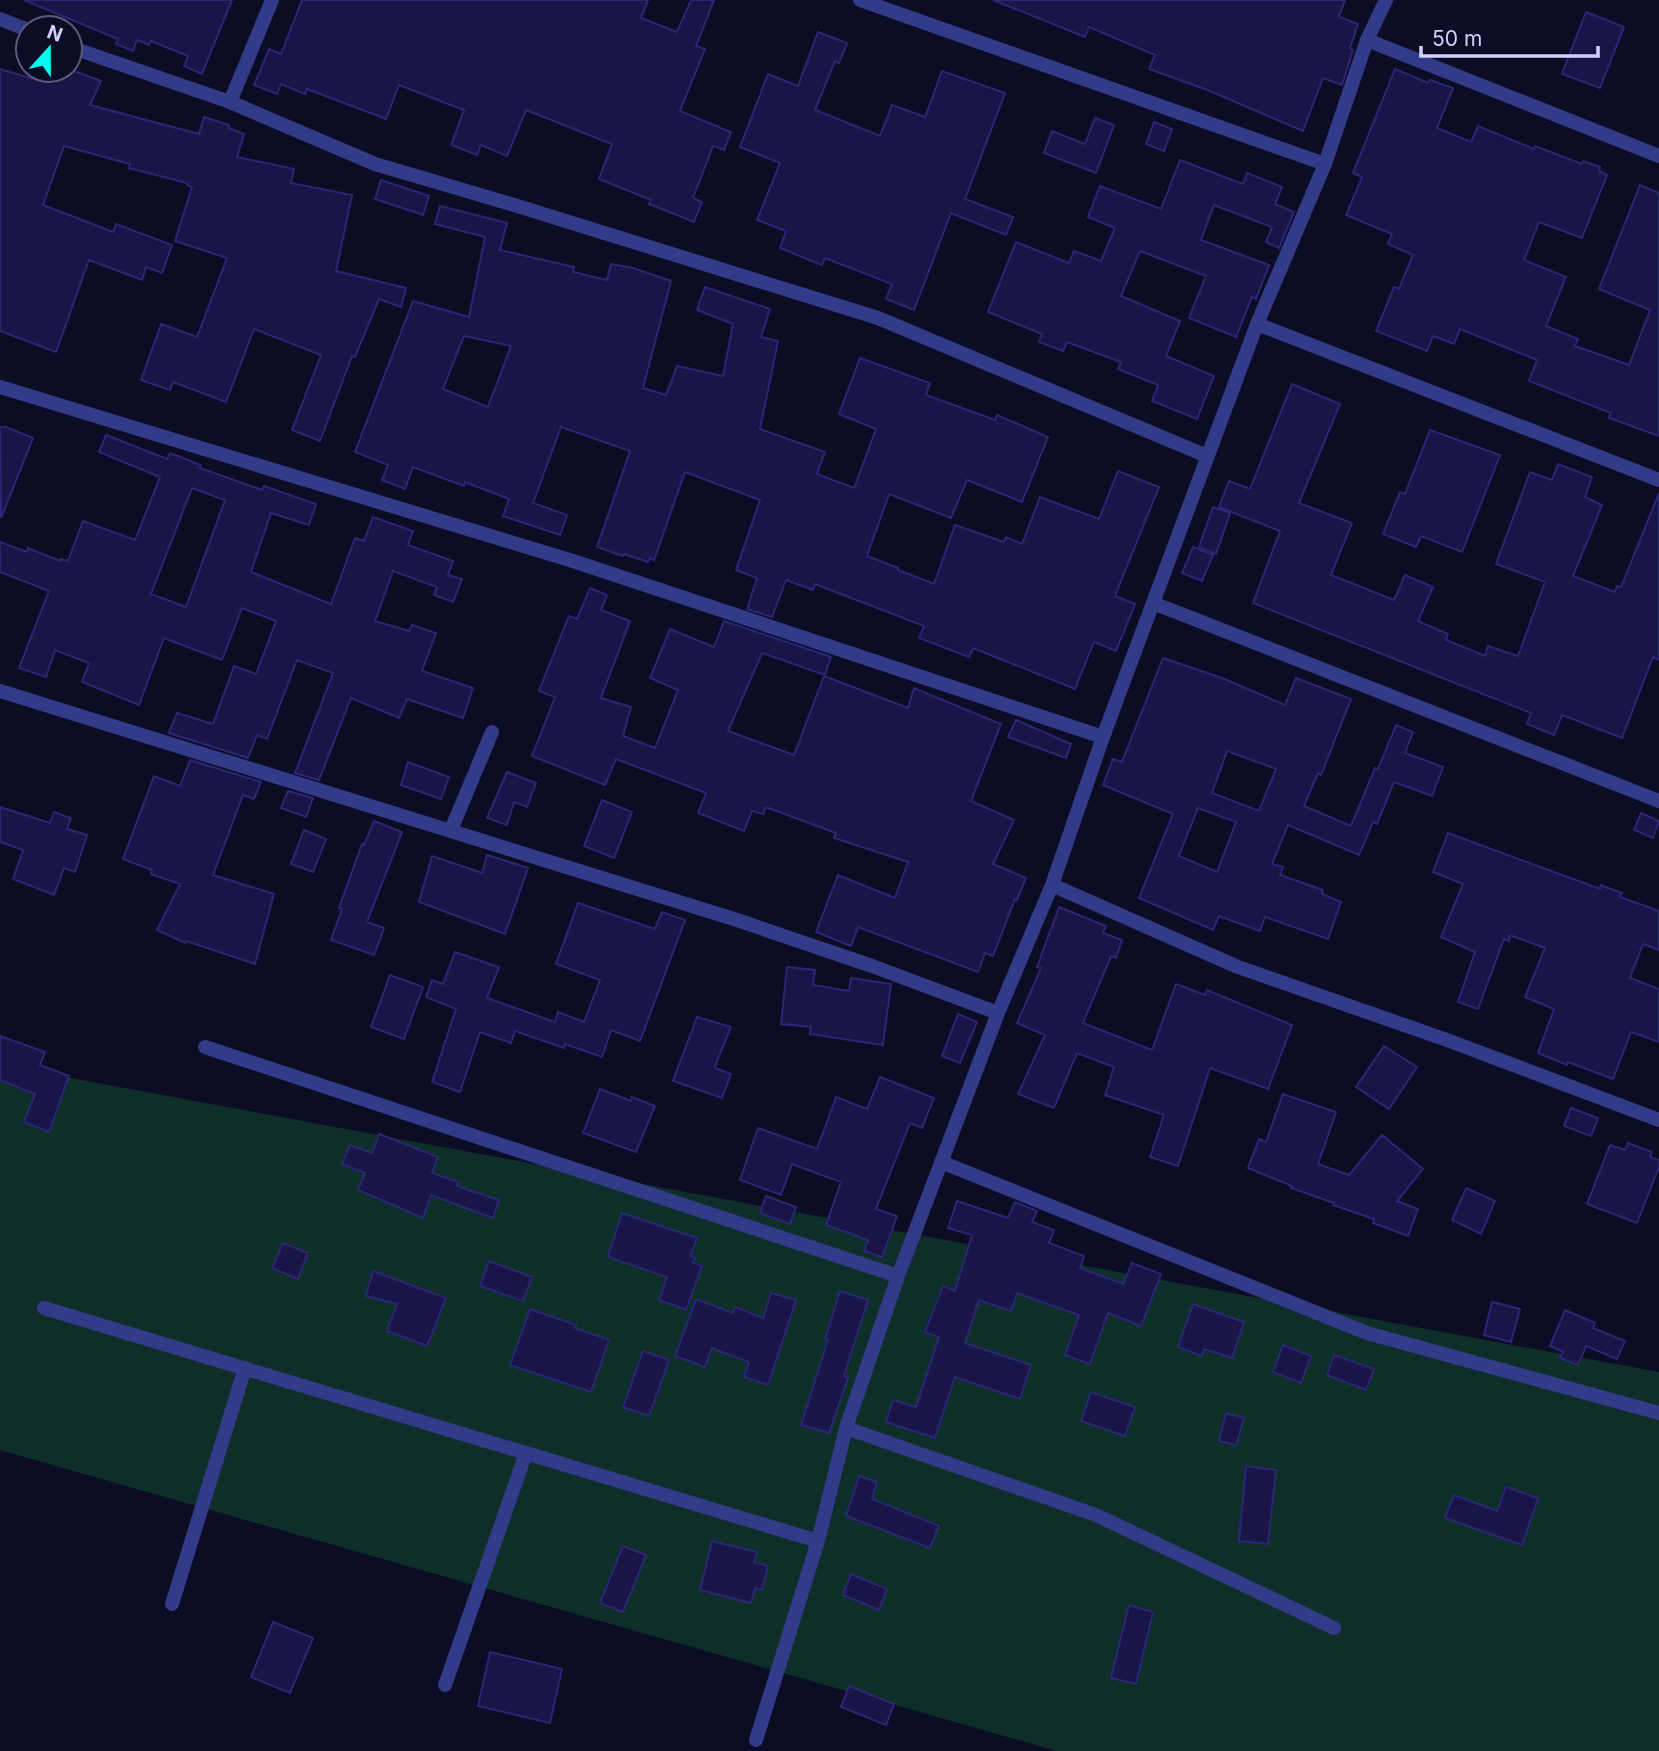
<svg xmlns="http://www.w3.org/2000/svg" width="1659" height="1751" viewBox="0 0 1659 1751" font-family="Inter,sans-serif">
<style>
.green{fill:#0e2f29}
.building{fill:#191647;stroke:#2b2676;stroke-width:2;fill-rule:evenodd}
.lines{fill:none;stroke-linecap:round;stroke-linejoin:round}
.street{stroke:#323b88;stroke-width:14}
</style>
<rect width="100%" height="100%" fill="#0d0c25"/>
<path class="green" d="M 0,1065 L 1659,1372 L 1659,1751 L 1057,1751 L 0,1450 Z"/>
<path class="building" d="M 24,0 L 232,0 L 202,74 L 184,66 L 188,56 L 151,41 L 149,45 L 137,40 L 133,51 L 116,44 L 118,39 Z
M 302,0 L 648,0 L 641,18 L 677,32 L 691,0 L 714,0 L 696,46 L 705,49 L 680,111 L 731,132 L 724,150 L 713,146 L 693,198 L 702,202 L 694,222 L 649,204 L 651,200 L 599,179 L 612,144 L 526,110 L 507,156 L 481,145 L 477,155 L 451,145 L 464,110 L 399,85 L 386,119 L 307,89 L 305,94 L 281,84 L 277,94 L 254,85 L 269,49 L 281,54 Z
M 993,0 L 1345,0 L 1339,17 L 1358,24 L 1350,48 L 1353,50 L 1342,85 L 1323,78 L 1303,131 L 1210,91 L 1149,69 L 1155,55 L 1089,27 L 1085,37 Z
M 1586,12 L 1624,27 L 1600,88 L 1562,74 Z
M 818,32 L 847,43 L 839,63 L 835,61 L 815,110 L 880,136 L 892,105 L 925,117 L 942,71 L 1005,93 L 965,199 L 1013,217 L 1006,235 L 951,213 L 914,310 L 886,299 L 892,284 L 825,258 L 822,265 L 780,248 L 786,231 L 757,220 L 780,163 L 740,147 L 768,74 L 798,86 Z
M 0,69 L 40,81 L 44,70 L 72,70 L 101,81 L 90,105 L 199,134 L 204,117 L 229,125 L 229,128 L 244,134 L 237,157 L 294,169 L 291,183 L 352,195 L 336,271 L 406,288 L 401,307 L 379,299 L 355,357 L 352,356 L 320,441 L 292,430 L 321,355 L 254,329 L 226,402 L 173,382 L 170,390 L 141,380 L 161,324 L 197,337 L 227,258 L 175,241 L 192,187 L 187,185 L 187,183 L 129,168 L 130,164 L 64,146 L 43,205 L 113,232 L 116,224 L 172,245 L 162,273 L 146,267 L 142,280 L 89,260 L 56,352 L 0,331 Z
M 1395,69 L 1428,83 L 1430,80 L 1453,88 L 1437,128 L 1471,142 L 1478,126 L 1534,149 L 1535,146 L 1582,164 L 1583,161 L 1600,167 L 1599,171 L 1607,175 L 1582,238 L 1539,222 L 1524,260 L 1566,277 L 1546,326 L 1578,339 L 1575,346 L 1629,365 L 1650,310 L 1599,289 L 1640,185 L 1659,193 L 1659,436 L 1609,418 L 1611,413 L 1529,381 L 1537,360 L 1460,329 L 1454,344 L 1433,336 L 1427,351 L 1376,331 L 1394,287 L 1399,289 L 1413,255 L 1388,244 L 1392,234 L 1346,215 L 1362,177 L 1353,173 Z
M 1095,118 L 1114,125 L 1096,173 L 1044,153 L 1052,131 L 1085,144 Z
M 1154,122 L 1172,129 L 1164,151 L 1146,144 Z
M 1180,160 L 1243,184 L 1247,173 L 1282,187 L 1275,204 L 1294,212 L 1279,248 L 1266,242 L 1272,227 L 1214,205 L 1201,240 L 1269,265 L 1256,299 L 1252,297 L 1236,337 L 1189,318 L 1206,276 L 1140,251 L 1121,296 L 1180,321 L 1166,356 L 1214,376 L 1197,419 L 1152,401 L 1158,385 L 1118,369 L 1121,362 L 1067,342 L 1063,351 L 1039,342 L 1042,334 L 988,312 L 1016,242 L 1069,263 L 1074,251 L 1101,261 L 1115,228 L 1088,217 L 1100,186 L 1161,209 Z
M 381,180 L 429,196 L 423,215 L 375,199 Z
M 440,206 L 507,223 L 500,250 L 574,267 L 573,272 L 607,280 L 611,264 L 633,268 L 671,281 L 643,388 L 666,395 L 677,366 L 723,376 L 733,324 L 697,310 L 705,287 L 770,309 L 761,337 L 778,341 L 760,429 L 825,452 L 817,474 L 854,488 L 876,429 L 839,414 L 860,358 L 930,383 L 926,395 L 995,420 L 997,415 L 1048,437 L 1022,502 L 967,480 L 951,518 L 889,494 L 867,556 L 898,568 L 898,570 L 934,584 L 955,525 L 1004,542 L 1006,537 L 1022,544 L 1040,497 L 1099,519 L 1118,471 L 1159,487 L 1115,596 L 1135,604 L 1116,651 L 1094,642 L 1075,689 L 973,648 L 969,657 L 919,638 L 924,626 L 815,584 L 813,590 L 786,580 L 772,617 L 747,609 L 757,578 L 736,570 L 760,500 L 685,472 L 654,560 L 650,558 L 648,562 L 624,554 L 623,556 L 597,547 L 630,451 L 561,427 L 533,503 L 567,515 L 560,535 L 503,516 L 509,499 L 465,482 L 464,486 L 413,467 L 405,489 L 382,480 L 388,465 L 355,452 L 413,301 L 469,317 L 485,237 L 435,224 ZM 464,336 L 511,346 L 488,407 L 443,389 Z
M 1292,384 L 1340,404 L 1299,503 L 1352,523 L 1331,575 L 1394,600 L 1405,575 L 1433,587 L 1418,621 L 1448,634 L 1446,640 L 1485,656 L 1488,646 L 1518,656 L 1545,582 L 1496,564 L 1530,472 L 1552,480 L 1558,464 L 1592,477 L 1585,497 L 1602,505 L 1573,576 L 1615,592 L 1617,586 L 1621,587 L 1659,493 L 1659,660 L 1653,657 L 1622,738 L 1562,715 L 1554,735 L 1527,724 L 1531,713 L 1253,603 L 1280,531 L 1219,507 L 1229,481 L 1250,489 Z
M 0,427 L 6,427 L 33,438 L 1,518 Z
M 1430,430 L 1500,455 L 1462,552 L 1421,536 L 1416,547 L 1383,534 L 1400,492 L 1405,494 Z
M 106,435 L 167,459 L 170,453 L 201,465 L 200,468 L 262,490 L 264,486 L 316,504 L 309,525 L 271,513 L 251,572 L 331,604 L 355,538 L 364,541 L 373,517 L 413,531 L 408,545 L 453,561 L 448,575 L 462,579 L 453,602 L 434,595 L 437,587 L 393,571 L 375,621 L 409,631 L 412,625 L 436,633 L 422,671 L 473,688 L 463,718 L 407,699 L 399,718 L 351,698 L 319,780 L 295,773 L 333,673 L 297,660 L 267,739 L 257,735 L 248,758 L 169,733 L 177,713 L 213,724 L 234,666 L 256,674 L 276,621 L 242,608 L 222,660 L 164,638 L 139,705 L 82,682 L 89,663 L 55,650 L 46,677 L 19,668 L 49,591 L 0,572 L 0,542 L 27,552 L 28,548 L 60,561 L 61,559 L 68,561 L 83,521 L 135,540 L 160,477 L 99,452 ZM 192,488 L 225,500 L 186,607 L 151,594 Z
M 1213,507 L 1230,513 L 1216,554 L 1199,547 Z
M 1193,547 L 1213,555 L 1202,581 L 1182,573 Z
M 590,588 L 607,595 L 601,610 L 630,621 L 601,698 L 631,707 L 623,736 L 655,748 L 678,690 L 650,678 L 670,629 L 714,647 L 724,621 L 831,657 L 825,675 L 762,653 L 728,731 L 794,755 L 824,676 L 908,708 L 914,688 L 1001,724 L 971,801 L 1014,820 L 993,864 L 1026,878 L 1017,900 L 1015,899 L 993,956 L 985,953 L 978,972 L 858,927 L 851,946 L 816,932 L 838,875 L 895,898 L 908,862 L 834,838 L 836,833 L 766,807 L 763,814 L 752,811 L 744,831 L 698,813 L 706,793 L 616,759 L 605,785 L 532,756 L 555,697 L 539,691 L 569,616 L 577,619 Z
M 1163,658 L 1222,678 L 1285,705 L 1296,678 L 1351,699 L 1321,775 L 1318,773 L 1304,806 L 1351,826 L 1375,768 L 1378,769 L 1396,725 L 1413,732 L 1405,753 L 1443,767 L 1432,796 L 1394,782 L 1377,824 L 1373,822 L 1359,855 L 1288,825 L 1272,864 L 1283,867 L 1280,875 L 1323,890 L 1322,894 L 1341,902 L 1328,939 L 1265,917 L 1260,931 L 1219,916 L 1213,930 L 1139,898 L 1173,814 L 1103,785 L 1113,759 L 1122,762 ZM 1227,751 L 1276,769 L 1259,811 L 1212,793 ZM 1198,808 L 1236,822 L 1217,872 L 1179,856 Z
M 1016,720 L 1071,744 L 1066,758 L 1008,737 Z
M 190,760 L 261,782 L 254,799 L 243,795 L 213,875 L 274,894 L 255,964 L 186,941 L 185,943 L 157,930 L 180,884 L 151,874 L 152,870 L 123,859 L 154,776 L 180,786 Z
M 408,762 L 449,777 L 441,799 L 401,785 Z
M 507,772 L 536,783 L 527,807 L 514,802 L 507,825 L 487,818 Z
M 288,791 L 313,798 L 306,817 L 281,808 Z
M 602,800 L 632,812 L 614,858 L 584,846 Z
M 0,807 L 50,823 L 54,812 L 71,818 L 67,829 L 87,835 L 75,872 L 64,868 L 54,895 L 13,879 L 23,850 L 0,842 Z
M 1641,813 L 1659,821 L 1653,838 L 1634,830 Z
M 374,821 L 402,832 L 367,922 L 384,928 L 374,955 L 331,940 L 342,909 L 339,908 L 362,844 L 364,845 Z
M 304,830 L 326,839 L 313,872 L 291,864 Z
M 1448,833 L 1600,889 L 1601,885 L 1622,893 L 1620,897 L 1659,911 L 1659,950 L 1643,944 L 1630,978 L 1659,989 L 1659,1042 L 1631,1032 L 1613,1079 L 1568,1062 L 1567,1065 L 1538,1053 L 1554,1009 L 1525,997 L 1545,948 L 1510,935 L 1509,941 L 1504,939 L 1478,1009 L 1458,1002 L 1475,952 L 1441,937 L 1463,884 L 1433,872 Z
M 487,855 L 528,868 L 505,934 L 419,902 L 432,856 L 482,873 Z
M 578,903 L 655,929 L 662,912 L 685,920 L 640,1041 L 611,1030 L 602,1057 L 565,1044 L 564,1048 L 515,1031 L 511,1043 L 480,1032 L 460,1092 L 432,1082 L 456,1009 L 426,997 L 432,980 L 443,984 L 455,952 L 499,967 L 487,998 L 555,1022 L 558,1012 L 584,1022 L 600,980 L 556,964 Z
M 1059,907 L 1106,926 L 1103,933 L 1122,940 L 1116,958 L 1111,956 L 1083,1023 L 1152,1050 L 1176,984 L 1205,995 L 1207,990 L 1292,1025 L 1268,1089 L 1210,1068 L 1178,1166 L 1150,1157 L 1164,1115 L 1105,1095 L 1114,1067 L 1077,1053 L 1054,1108 L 1018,1094 L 1045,1035 L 1017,1023 L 1041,968 L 1037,967 Z
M 787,967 L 815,970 L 813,985 L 849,991 L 851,978 L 891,984 L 883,1045 L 810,1034 L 811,1027 L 781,1024 Z
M 390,975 L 423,987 L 404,1039 L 371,1027 Z
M 958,1014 L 977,1022 L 960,1063 L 942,1056 Z
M 697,1017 L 731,1027 L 715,1066 L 715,1068 L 731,1074 L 722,1098 L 673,1081 Z
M 0,1036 L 45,1052 L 40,1065 L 69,1076 L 49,1132 L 24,1122 L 35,1094 L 0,1080 Z
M 1384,1046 L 1417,1067 L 1389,1109 L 1356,1087 Z
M 880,1077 L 934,1098 L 922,1128 L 910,1123 L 876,1209 L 897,1216 L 882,1257 L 864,1251 L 868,1240 L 826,1225 L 841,1182 L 792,1164 L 781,1195 L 740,1180 L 758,1128 L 817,1149 L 836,1097 L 867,1109 Z
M 600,1089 L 631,1101 L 632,1097 L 655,1106 L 636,1152 L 583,1133 Z
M 1283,1094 L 1336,1112 L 1318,1164 L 1349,1175 L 1382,1135 L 1423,1169 L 1397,1201 L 1418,1209 L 1408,1236 L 1373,1223 L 1374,1219 L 1333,1205 L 1334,1203 L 1291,1188 L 1292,1186 L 1248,1168 L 1259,1139 L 1266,1142 Z
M 1571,1108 L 1598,1118 L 1591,1136 L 1564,1126 Z
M 379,1134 L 438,1157 L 432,1173 L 458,1182 L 457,1186 L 499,1200 L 493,1218 L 431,1195 L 423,1218 L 358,1190 L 365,1173 L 342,1164 L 350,1145 L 372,1153 Z
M 1628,1143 L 1652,1152 L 1650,1157 L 1659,1160 L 1659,1167 L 1637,1223 L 1587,1204 L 1610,1145 L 1625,1150 Z
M 1466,1188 L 1495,1201 L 1481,1234 L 1452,1220 Z
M 766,1196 L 796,1207 L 790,1224 L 760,1213 Z
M 957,1201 L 1008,1218 L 1015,1202 L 1037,1211 L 1032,1222 L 1054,1230 L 1049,1243 L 1084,1256 L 1080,1268 L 1123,1284 L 1132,1263 L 1161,1274 L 1141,1326 L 1108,1313 L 1090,1364 L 1065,1355 L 1079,1315 L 1017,1293 L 1011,1311 L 979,1300 L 965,1343 L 1031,1365 L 1020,1399 L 955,1377 L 935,1438 L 886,1422 L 893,1400 L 916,1407 L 939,1337 L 925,1332 L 943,1286 L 955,1291 L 972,1235 L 948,1228 Z
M 622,1213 L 697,1238 L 690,1256 L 695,1258 L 693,1263 L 702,1266 L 686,1310 L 659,1300 L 667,1277 L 608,1257 Z
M 283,1243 L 308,1253 L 298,1279 L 272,1268 Z
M 489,1261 L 532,1277 L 523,1301 L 480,1286 Z
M 373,1271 L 446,1298 L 427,1346 L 387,1331 L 397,1304 L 366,1296 Z
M 840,1291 L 868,1300 L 844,1376 L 848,1378 L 829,1433 L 801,1425 L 828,1340 L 825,1339 Z
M 771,1293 L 796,1300 L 768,1385 L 744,1377 L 749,1362 L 712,1348 L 705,1367 L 675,1356 L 696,1299 L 733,1313 L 735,1307 L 763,1318 Z
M 1492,1302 L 1520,1309 L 1511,1342 L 1484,1335 Z
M 1193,1304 L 1244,1322 L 1232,1358 L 1204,1349 L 1202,1356 L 1178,1347 Z
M 530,1309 L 576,1325 L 575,1328 L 609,1340 L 591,1392 L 510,1365 Z
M 1565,1310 L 1595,1323 L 1593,1328 L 1625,1341 L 1617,1359 L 1586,1346 L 1578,1365 L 1560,1358 L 1563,1352 L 1550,1346 Z
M 1283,1345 L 1311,1356 L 1301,1383 L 1273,1372 Z
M 643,1351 L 669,1360 L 649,1416 L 623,1407 Z
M 1334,1355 L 1374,1369 L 1366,1390 L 1327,1375 Z
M 1091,1392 L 1135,1407 L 1125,1436 L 1081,1421 Z
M 1226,1413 L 1244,1418 L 1236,1445 L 1219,1441 Z
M 1246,1466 L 1276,1470 L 1268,1544 L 1239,1541 Z
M 859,1476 L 877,1482 L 872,1499 L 939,1526 L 930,1548 L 846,1516 Z
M 1506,1487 L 1538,1498 L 1522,1545 L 1445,1518 L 1454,1495 L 1497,1511 Z
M 712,1541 L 757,1552 L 754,1562 L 768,1566 L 762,1590 L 755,1588 L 751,1603 L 700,1590 Z
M 623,1546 L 646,1555 L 623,1612 L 600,1603 Z
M 851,1574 L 887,1589 L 879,1610 L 843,1595 Z
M 1129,1605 L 1153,1612 L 1136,1684 L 1111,1678 Z
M 273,1622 L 313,1638 L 290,1693 L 251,1677 Z
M 490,1652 L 562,1669 L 550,1723 L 478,1706 Z
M 849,1686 L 894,1704 L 886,1725 L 841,1707 Z"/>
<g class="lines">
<path class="street" d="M 860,0 L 1325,164
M 0,19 L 28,30
M 1367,40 L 1659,156
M 70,47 L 230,102 L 375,164 L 511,204 L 878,318 L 1207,456
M 230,102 L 272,0
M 1257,324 L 1659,480
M 0,387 L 573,561 L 1103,737
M 1153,603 L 1659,801
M 0,691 L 734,919 L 872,966 L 998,1013
M 451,830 L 492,732
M 1052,885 L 1238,967 L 1447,1040 L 1659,1120
M 205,1047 L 898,1276
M 941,1162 L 1367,1333 L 1659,1413
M 44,1308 L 818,1541
M 846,1428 L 1096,1515 L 1334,1628
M 172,1604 L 245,1368
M 445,1685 L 526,1453
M 756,1740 L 818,1541 L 846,1428 L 898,1276 L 998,1013 L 1052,885 L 1103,737 L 1257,324 L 1325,164 L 1367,40 L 1386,0"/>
</g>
<g transform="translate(49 49) rotate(21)"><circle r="33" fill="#0d0c25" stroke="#5b5b7c" stroke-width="2"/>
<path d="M0-5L12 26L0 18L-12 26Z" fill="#00fbf0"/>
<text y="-10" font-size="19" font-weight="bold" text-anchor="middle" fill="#d0d1ff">N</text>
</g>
<path d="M1421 46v10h177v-10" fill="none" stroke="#d0d1ff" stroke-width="3.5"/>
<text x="1432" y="46" font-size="21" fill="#d0d1ff" stroke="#0d0c25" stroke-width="5" paint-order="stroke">50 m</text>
</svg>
